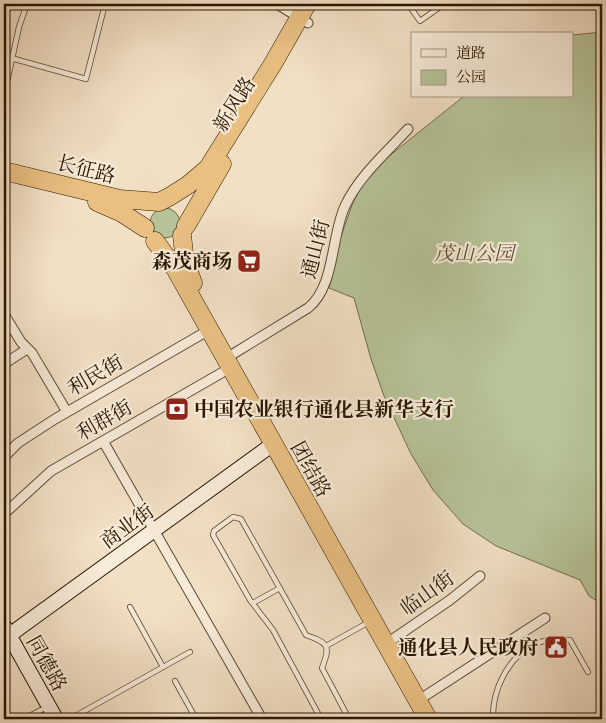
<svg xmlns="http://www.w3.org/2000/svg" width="606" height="723" viewBox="0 0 606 723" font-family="'IM FELL Great Primer','Noto Serif SC',serif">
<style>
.green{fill:#b7c398;stroke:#706d4c}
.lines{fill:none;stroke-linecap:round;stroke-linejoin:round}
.lane-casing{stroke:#5b4932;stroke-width:6}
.street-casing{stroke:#5b4932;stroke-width:11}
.secondary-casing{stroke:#291701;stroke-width:16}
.highway-casing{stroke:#291701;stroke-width:19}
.lane{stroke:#f7ebd9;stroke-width:4.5}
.street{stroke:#f7ebd9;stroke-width:9}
.secondary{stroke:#f7ebd9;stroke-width:14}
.highway{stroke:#e9c082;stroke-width:18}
.labels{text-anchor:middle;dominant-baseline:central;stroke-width:4.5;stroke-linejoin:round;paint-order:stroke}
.street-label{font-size:20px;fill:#291701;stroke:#f7ebd9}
.park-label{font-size:20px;font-style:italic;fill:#5b5336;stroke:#f7ebd9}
.poi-label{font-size:20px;font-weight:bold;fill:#291701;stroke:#f7ebd9;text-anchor:end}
</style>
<rect width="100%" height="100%" fill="#f2e0c5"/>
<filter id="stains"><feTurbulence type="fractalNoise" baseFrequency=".004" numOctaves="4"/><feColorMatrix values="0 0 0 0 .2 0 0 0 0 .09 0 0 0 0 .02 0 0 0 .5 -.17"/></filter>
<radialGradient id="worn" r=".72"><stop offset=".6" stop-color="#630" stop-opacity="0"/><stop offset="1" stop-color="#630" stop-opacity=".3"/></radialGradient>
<path class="green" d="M 602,32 L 602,604 L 589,596 L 580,580 L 496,546 L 463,524 L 433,490 L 411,454 L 384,396 L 371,359 L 354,298 L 329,288 L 339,242 L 352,205 L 360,189 L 378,165 L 464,96 L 572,96 L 572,35 Z
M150 223a15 15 0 1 1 30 0a15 15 0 1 1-30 0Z"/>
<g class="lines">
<g class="lane-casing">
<path id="lane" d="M 408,4 L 420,21 L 440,7 L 437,4
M 4,56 L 86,79 L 105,4
M 4,96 L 19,27 L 27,4
M 253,603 L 280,588
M 130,607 L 163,667
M 326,646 L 369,622
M 175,681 L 196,719
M 125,718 L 126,719
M 24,719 L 41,710
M 70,719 L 190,652
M 321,719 L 273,630 L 250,600 L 213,535 L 214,531 L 233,517 L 241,519 L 306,635 C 328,643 331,645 322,668 L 349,719
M 493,719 C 492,690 508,657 535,644 C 545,639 559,639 570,640 L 588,672"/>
</g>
<g class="street-casing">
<path id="street" d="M 277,4 L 308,23
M 4,314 L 21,342 L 32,353 L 67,412
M 233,354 L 308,308 C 335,287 331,236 345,206 C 359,176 386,153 408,129
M 4,364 L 27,349
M 103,441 L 262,719
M 4,457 L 18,443 L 55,419 L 209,330
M 4,514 L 51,471 L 230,368
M 393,639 L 450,600 L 480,576
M 425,696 L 545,618"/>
</g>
<g class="secondary-casing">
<path id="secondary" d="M 4,626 L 56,719
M 4,639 L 273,444"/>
</g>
<g class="highway-casing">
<path id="highway" d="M 4,171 L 120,199 L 159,202 L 169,197 L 188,185 L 208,168 L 274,62 L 307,4
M 97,202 L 122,213 L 145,228
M 186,226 L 222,164
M 182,235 L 185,262 L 193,283
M 155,241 L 176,270 L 428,719"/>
</g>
<use href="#lane" class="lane"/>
<use href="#street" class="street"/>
<use href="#secondary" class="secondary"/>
<use href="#highway" class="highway"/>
</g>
<defs>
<g id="supermarket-square" transform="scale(1.25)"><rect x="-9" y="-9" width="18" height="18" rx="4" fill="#8f2418" stroke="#f7ebd9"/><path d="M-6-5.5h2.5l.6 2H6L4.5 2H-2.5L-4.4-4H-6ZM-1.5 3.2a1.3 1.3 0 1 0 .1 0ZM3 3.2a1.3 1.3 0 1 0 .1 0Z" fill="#fff"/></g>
<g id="bank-square" transform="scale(1.25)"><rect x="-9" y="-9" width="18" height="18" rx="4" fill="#8f2418" stroke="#f7ebd9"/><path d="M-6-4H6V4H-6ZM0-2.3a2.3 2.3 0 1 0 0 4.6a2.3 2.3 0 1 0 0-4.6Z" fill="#fff"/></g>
<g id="civic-square" transform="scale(1.25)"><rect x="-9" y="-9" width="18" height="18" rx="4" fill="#8f2418" stroke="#f7ebd9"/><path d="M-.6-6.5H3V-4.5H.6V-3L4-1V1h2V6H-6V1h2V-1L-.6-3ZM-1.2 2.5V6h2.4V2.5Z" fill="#fff"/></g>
</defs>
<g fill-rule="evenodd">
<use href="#supermarket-square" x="249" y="261"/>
<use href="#bank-square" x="177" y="409"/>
<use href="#civic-square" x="556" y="647"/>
</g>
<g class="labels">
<g class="street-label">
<text transform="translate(234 104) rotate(-58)">新风路</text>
<text transform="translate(86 169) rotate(14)">长征路</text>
<text transform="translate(315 249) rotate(-76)">通山街</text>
<text transform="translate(95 375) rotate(-30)">利民街</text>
<text transform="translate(104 420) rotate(-30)">利群街</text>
<text transform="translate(311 469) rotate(61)">团结路</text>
<text transform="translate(127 526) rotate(-36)">商业街</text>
<text transform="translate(427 593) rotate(-36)">临山街</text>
<text transform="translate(47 663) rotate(61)">同德路</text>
</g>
<g class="park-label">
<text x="474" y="253">茂山公园</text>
</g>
<g class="poi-label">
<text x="232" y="261">森茂商场</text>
<text x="194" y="409" text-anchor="start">中国农业银行通化县新华支行</text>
<text x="538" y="647">通化县人民政府</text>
</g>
</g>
<rect width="606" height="723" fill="none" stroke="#f2e0c5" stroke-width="20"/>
<rect x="5" y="5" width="596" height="713" fill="none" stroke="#291701" stroke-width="2.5"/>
<rect x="10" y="10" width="586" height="703" fill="none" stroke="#291701"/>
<rect x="411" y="32" width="162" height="65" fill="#f7ebd9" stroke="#a59683"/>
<rect x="421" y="49" width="25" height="8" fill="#f7ebd9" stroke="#a59683"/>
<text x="456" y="58" font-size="15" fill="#291701">道路</text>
<rect x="421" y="70" width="25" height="15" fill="#b7c398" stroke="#a59683"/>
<text x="456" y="82" font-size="15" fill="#291701">公园</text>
<rect width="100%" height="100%" filter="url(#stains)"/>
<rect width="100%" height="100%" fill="url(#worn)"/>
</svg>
